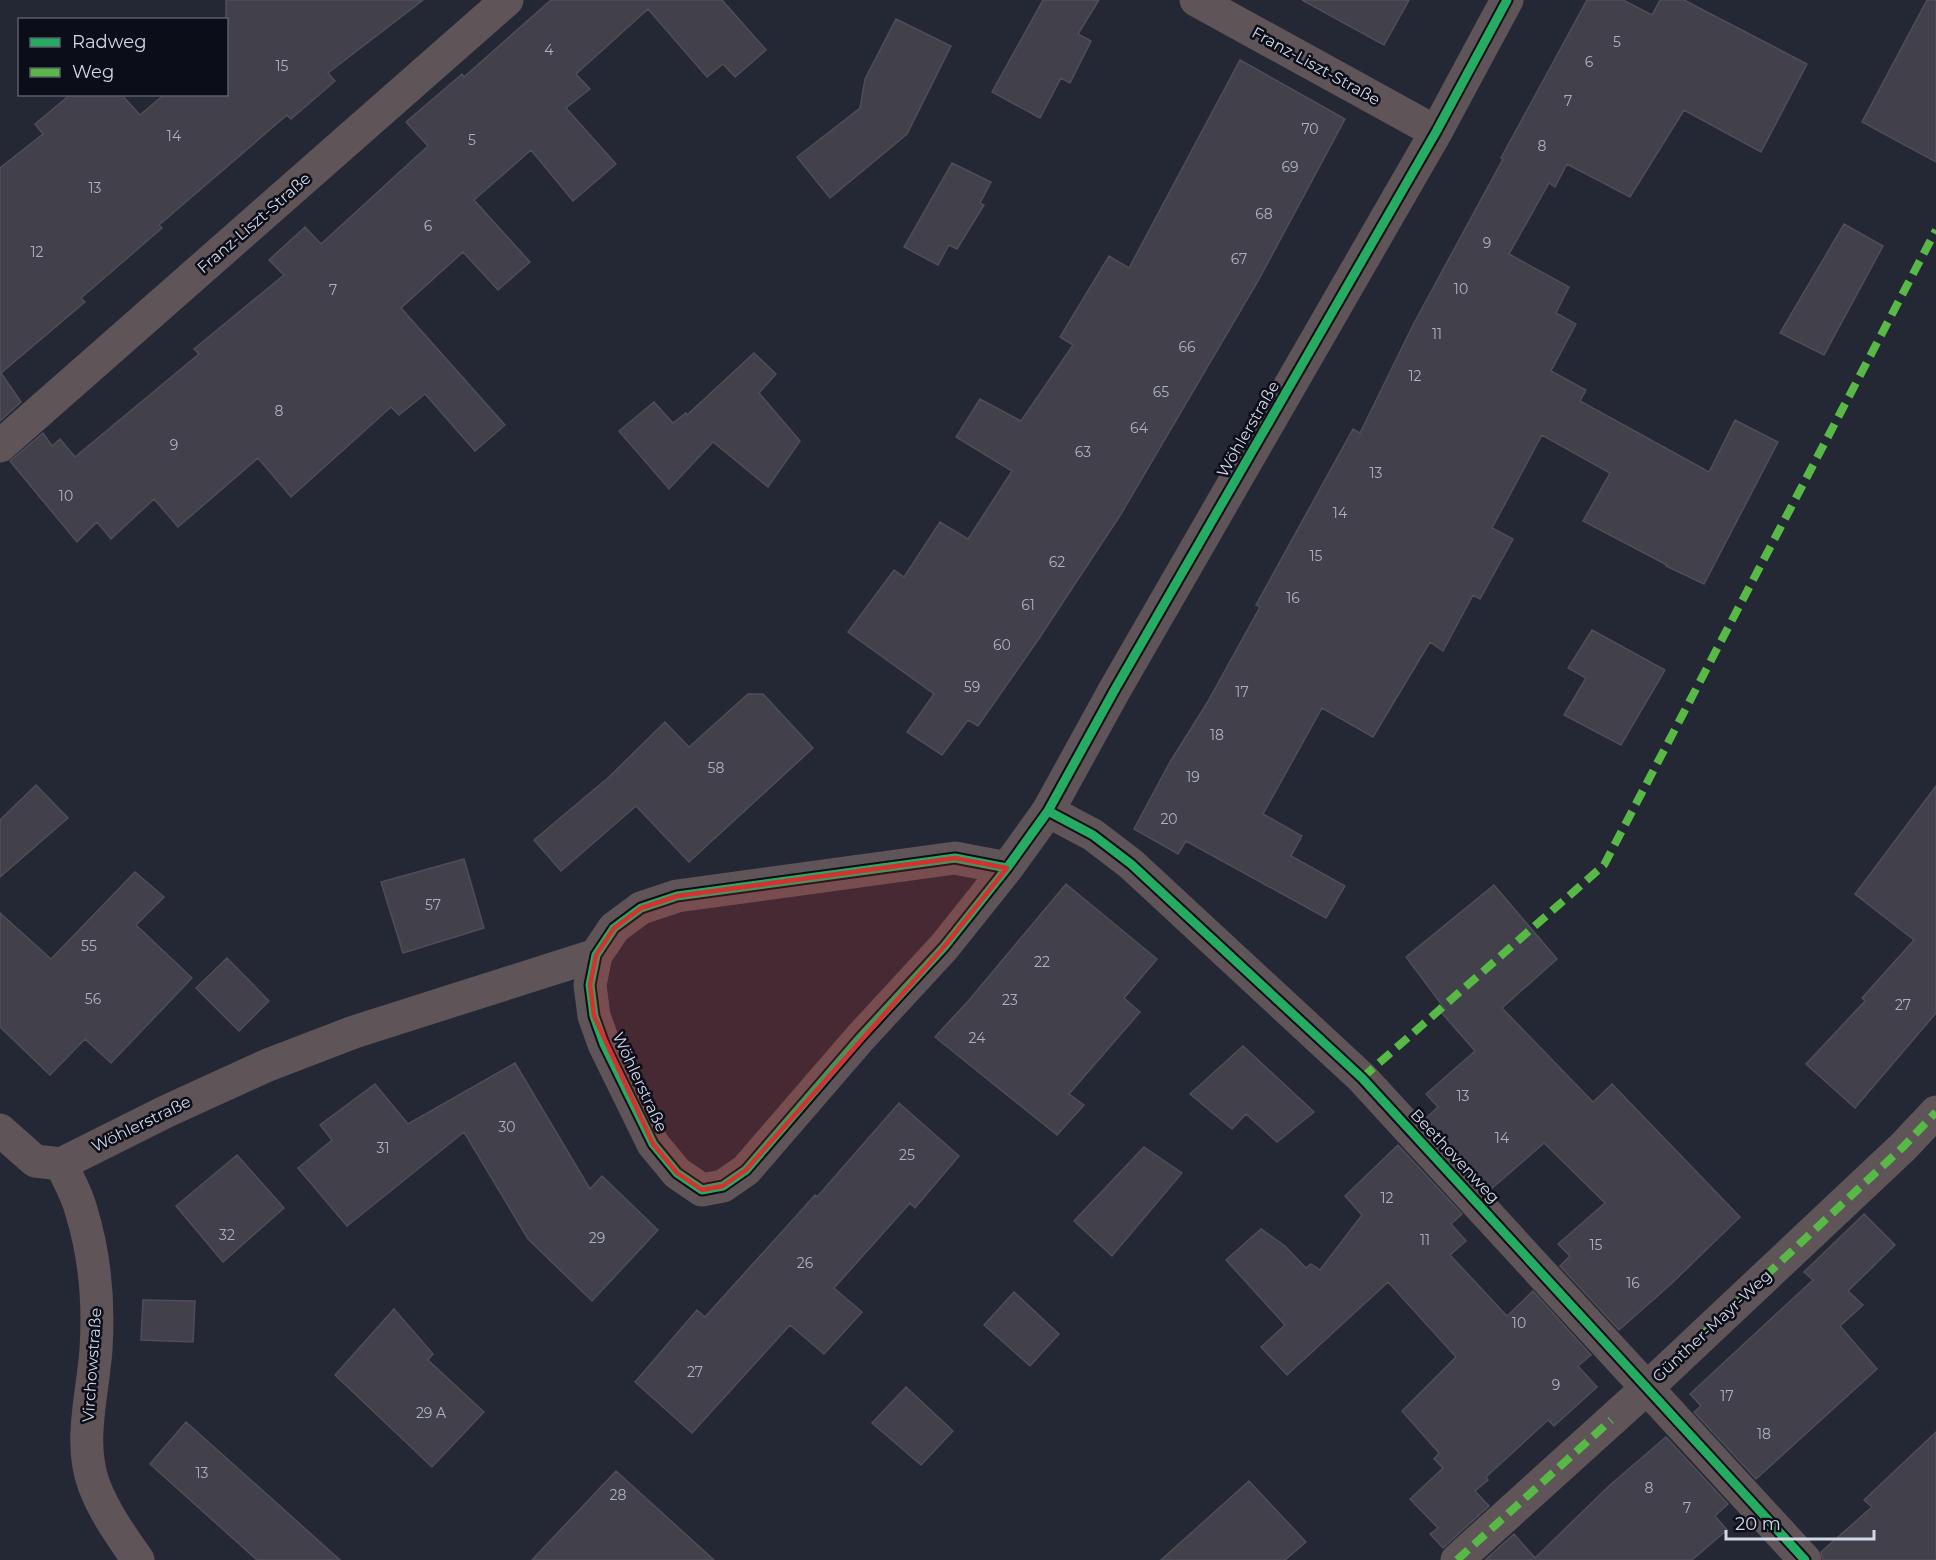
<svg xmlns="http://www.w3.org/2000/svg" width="1936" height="1560" viewBox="0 0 1936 1560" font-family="Montserrat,sans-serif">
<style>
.building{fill:#41404b;stroke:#504d58;stroke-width:1.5}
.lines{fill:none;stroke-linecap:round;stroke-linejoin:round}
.minor{stroke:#5f5458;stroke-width:33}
.quiet{stroke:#58b947;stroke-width:8;stroke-dasharray:15 8;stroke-linecap:butt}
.cycleway-casing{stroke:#0b0d18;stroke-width:13}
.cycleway{stroke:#26ab63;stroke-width:9}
.marked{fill:#d63132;fill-opacity:0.2;stroke:#d63132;stroke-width:4.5;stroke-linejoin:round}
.labels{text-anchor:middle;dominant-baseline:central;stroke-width:5;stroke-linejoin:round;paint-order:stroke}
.number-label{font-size:14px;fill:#aeb2c0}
.street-label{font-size:16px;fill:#d3d8e7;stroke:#0b0d18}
</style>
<rect width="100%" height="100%" fill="#242734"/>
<path class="building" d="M 226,0 L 423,0 L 328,73 L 335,81 L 291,119 L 287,115 L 159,225 L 162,228 L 81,298 L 85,302 L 1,373 L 21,402 L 0,421 L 0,168 L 43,134 L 35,124 L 71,94 L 121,94 L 140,115 L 165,94 L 226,94 Z
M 551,0 L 722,0 L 766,50 L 735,77 L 723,64 L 707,77 L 648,9 L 576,74 L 590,89 L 566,108 L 616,164 L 573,201 L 531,150 L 474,200 L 530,262 L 498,290 L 463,252 L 401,308 L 505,425 L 475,451 L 425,394 L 399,415 L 391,407 L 291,497 L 258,458 L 178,527 L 154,499 L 111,539 L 97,522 L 77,542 L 10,461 L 43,433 L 52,446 L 60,439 L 75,457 L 199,354 L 194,349 L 284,275 L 269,260 L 305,227 L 321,244 L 428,146 L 406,122 L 462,74 L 464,77 Z
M 1043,0 L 1099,0 L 1078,34 L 1091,41 L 1070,83 L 1061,78 L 1040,118 L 992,92 Z
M 1302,0 L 1409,0 L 1384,45 Z
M 1587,0 L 1623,0 L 1652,15 L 1660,0 L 1684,0 L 1807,64 L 1761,152 L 1684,110 L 1630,197 L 1567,164 L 1555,187 L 1549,183 L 1509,254 L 1569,287 L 1556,313 L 1576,324 L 1551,371 L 1586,390 L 1580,401 L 1709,472 L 1735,420 L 1778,442 L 1704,584 L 1666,566 L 1667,565 L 1583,521 L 1610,473 L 1542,435 L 1492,528 L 1513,539 L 1480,599 L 1473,595 L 1443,651 L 1430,642 L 1373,737 L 1322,708 L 1263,814 L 1302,836 L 1291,856 L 1345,886 L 1326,918 L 1186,841 L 1178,854 L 1134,829 L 1170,762 L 1207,703 L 1260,607 L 1256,605 L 1353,429 L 1360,433 L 1414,323 L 1503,159 L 1501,158 Z
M 1927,0 L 1936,0 L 1936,162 L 1862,122 Z
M 896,19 L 951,46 L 907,134 L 830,198 L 797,157 L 860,108 L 865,79 Z
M 1240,60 L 1345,119 L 1258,281 L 1121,514 L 1038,640 L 978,726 L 968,720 L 942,755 L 907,732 L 934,694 L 848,632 L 894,570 L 904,577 L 940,522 L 968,539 L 1012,471 L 956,437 L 980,399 L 1021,421 L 1073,345 L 1060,337 L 1109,256 L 1129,268 Z
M 952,163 L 991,182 L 980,203 L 984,205 L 957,249 L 949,245 L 938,265 L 904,247 Z
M 1844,224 L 1883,246 L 1824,355 L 1780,333 Z
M 754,353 L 776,374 L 759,393 L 800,441 L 768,487 L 713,442 L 669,489 L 619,431 L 654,402 L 673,423 L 686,413 L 687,415 Z
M 1592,630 L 1665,670 L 1621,745 L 1564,715 L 1586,678 L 1568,668 Z
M 748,694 L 763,694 L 813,748 L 689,862 L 636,806 L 561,871 L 534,840 L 609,777 L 665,722 L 689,747 Z
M 36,785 L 68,818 L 0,877 L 0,820 Z
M 1936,786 L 1936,1013 L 1855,1108 L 1806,1064 L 1865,1001 L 1862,998 L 1914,940 L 1855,894 Z
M 464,859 L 484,928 L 403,953 L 381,882 Z
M 135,872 L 164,897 L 136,925 L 192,978 L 111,1063 L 85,1039 L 50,1075 L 0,1027 L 0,913 L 51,959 Z
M 1066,884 L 1157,959 L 1124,998 L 1140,1012 L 1069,1094 L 1084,1105 L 1057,1135 L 935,1037 L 970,999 Z
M 1494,885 L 1557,959 L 1502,1008 L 1593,1102 L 1612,1084 L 1740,1217 L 1671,1284 L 1619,1330 L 1560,1266 L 1570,1256 L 1558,1244 L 1605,1203 L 1544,1143 L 1490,1190 L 1425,1119 L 1438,1107 L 1426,1094 L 1475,1051 L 1441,1012 L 1445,1009 L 1406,957 Z
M 227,958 L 269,1001 L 239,1031 L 196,988 Z
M 1243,1046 L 1314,1112 L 1277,1142 L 1246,1114 L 1232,1129 L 1190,1094 Z
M 515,1063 L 590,1189 L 602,1176 L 658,1230 L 592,1301 L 528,1239 L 464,1132 L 347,1226 L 298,1168 L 332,1140 L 320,1125 L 375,1084 L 408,1124 Z
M 899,1103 L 959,1156 L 915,1208 L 910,1203 L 834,1288 L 862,1312 L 824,1354 L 790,1325 L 692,1433 L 635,1382 L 697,1310 L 705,1317 L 815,1195 L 817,1197 Z
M 1398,1145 L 1462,1214 L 1451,1224 L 1466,1241 L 1450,1255 L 1507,1316 L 1533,1291 L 1591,1355 L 1578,1366 L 1597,1387 L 1554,1426 L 1548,1420 L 1486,1477 L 1488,1480 L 1475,1491 L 1489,1506 L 1443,1548 L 1430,1534 L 1438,1528 L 1410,1499 L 1443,1468 L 1434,1459 L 1439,1453 L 1402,1411 L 1456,1357 L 1388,1282 L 1287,1375 L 1261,1347 L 1285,1325 L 1226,1260 L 1261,1229 L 1285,1246 L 1306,1268 L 1311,1264 L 1320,1270 L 1362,1215 L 1345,1196 Z
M 1144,1147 L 1182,1173 L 1112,1256 L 1074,1221 Z
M 237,1155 L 284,1208 L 223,1262 L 176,1206 Z
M 1864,1214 L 1895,1245 L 1848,1291 L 1863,1305 L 1840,1326 L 1877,1369 L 1756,1479 L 1694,1412 L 1701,1406 L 1690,1394 L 1813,1280 L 1804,1272 Z
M 1014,1292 L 1059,1334 L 1030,1366 L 984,1325 Z
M 143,1300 L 195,1301 L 193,1342 L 141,1340 Z
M 394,1309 L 433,1354 L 428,1360 L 484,1412 L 432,1467 L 335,1375 Z
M 906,1387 L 953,1431 L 921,1465 L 872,1423 Z
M 186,1422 L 233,1464 L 340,1560 L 257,1560 L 150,1464 Z
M 1936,1432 L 1936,1560 L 1823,1560 L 1821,1552 L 1872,1507 L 1864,1500 Z
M 1666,1437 L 1728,1504 L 1715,1516 L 1727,1530 L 1692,1560 L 1485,1560 L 1514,1534 L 1535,1558 L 1610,1485 Z
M 616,1471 L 714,1560 L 532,1560 Z
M 1249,1481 L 1306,1542 L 1285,1560 L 1161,1560 Z"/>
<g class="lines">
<path class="minor" d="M 1196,0 L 1436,132
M 0,446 L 507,0
M 1048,811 L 1093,835 L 1131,864 L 1362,1078 L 1805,1560
M 1007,868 L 955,858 L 677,896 L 641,908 L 614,928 L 596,955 L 590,985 L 594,1016 L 604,1044 L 653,1144 L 677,1173 L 702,1190 L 723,1186 L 746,1170 L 860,1038 L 944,947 L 1007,868 L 1048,811 L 1114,691 L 1436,132 L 1507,0
M 0,1130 L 35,1161 L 61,1164
M 61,1164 L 167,1111 L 268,1065 L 354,1032 L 596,955
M 61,1164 C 68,1179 77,1194 81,1210 C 95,1255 99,1302 96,1349 C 93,1394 78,1442 94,1485 C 104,1512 122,1537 138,1560
M 1457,1560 L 1647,1388 L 1903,1147 L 1936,1112"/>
<path class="quiet" d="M 1362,1078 L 1604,865 L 1936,230
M 1681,1355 L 1903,1147 L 1936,1112
M 1457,1560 L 1611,1420"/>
<g class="cycleway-casing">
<path id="cycleway" d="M 1048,811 L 1093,835 L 1131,864 L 1362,1078 L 1805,1560
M 1007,868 L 955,858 L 677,896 L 641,908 L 614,928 L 596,955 L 590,985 L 594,1016 L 604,1044 L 653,1144 L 677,1173 L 702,1190 L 723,1186 L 746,1170 L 860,1038 L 944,947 L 1007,868 L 1048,811 L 1114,691 L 1436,132 L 1507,0"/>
</g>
<use href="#cycleway" class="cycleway"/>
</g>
<path class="marked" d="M 955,858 L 1007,868 L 944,947 L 746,1170 L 723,1186 L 702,1190 L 677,1173 L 653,1144 L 594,1016 L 590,985 L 596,955 L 614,928 L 641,908 L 677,896 Z"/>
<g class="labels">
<g class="number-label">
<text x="1617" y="42">5</text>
<text x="549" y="50">4</text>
<text x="1589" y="62">6</text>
<text x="282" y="66">15</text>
<text x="1568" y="101">7</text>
<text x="1310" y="129">70</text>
<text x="174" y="136">14</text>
<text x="472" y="140">5</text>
<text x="1542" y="146">8</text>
<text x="1290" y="167">69</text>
<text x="95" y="188">13</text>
<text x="1264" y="214">68</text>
<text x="428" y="226">6</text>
<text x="1487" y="243">9</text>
<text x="37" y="252">12</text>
<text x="1239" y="259">67</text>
<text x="1461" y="289">10</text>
<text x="333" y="290">7</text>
<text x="1437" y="334">11</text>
<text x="1187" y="347">66</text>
<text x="1415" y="376">12</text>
<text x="1161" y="392">65</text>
<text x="279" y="411">8</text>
<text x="1139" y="428">64</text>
<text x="174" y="445">9</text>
<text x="1083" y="452">63</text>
<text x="1376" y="473">13</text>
<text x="66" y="496">10</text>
<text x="1340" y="513">14</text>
<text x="1316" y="556">15</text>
<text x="1057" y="562">62</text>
<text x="1293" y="598">16</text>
<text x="1028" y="605">61</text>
<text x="1002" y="645">60</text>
<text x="972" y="687">59</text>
<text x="1242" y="692">17</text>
<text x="1217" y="735">18</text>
<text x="716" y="768">58</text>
<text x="1193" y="777">19</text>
<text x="1169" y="819">20</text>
<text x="433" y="905">57</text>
<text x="89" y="946">55</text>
<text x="1042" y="962">22</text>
<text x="93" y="999">56</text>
<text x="1010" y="1000">23</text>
<text x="1903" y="1005">27</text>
<text x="977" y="1038">24</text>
<text x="1463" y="1096">13</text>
<text x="507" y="1127">30</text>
<text x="1502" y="1138">14</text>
<text x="383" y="1148">31</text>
<text x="907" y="1155">25</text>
<text x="1387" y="1198">12</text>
<text x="227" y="1235">32</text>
<text x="597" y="1238">29</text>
<text x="1425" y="1240">11</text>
<text x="1596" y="1245">15</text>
<text x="805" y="1263">26</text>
<text x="1633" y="1283">16</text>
<text x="1519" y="1323">10</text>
<text x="695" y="1372">27</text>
<text x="1556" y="1385">9</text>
<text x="1727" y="1396">17</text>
<text x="431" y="1413">29 A</text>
<text x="1764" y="1434">18</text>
<text x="202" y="1473">13</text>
<text x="1649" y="1488">8</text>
<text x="618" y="1495">28</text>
<text x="1687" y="1508">7</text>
</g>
<g class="street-label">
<text transform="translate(1316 66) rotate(29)">Franz-Liszt-Straße</text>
<text transform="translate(254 223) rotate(-41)">Franz-Liszt-Straße</text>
<text transform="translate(1248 429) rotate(-60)">Wöhlerstraße</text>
<text transform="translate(640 1082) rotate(65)">Wöhlerstraße</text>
<text transform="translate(141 1124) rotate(-26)">Wöhlerstraße</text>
<text transform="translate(1455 1156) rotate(47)">Beethovenweg</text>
<text transform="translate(1712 1326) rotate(-43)">Günther-Mayr-Weg</text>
<text transform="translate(92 1365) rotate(-86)">Virchowstraße</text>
</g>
</g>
<rect x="18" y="18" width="210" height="78" fill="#0b0d18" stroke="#5b5e6b" stroke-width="1.5"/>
<rect x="30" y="38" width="30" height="9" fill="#26ab63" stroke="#5b5e6b" stroke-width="1.5"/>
<text x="72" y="48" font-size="18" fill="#d3d8e7">Radweg</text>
<rect x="30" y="68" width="30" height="9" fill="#58b947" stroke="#5b5e6b" stroke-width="1.5"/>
<text x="72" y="78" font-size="18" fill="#d3d8e7">Weg</text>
<path d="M1726 1530v9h148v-9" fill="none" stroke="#d3d8e7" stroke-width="3"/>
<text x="1735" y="1530" font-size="18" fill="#d3d8e7" stroke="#0b0d18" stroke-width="4.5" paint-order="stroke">20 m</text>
</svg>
